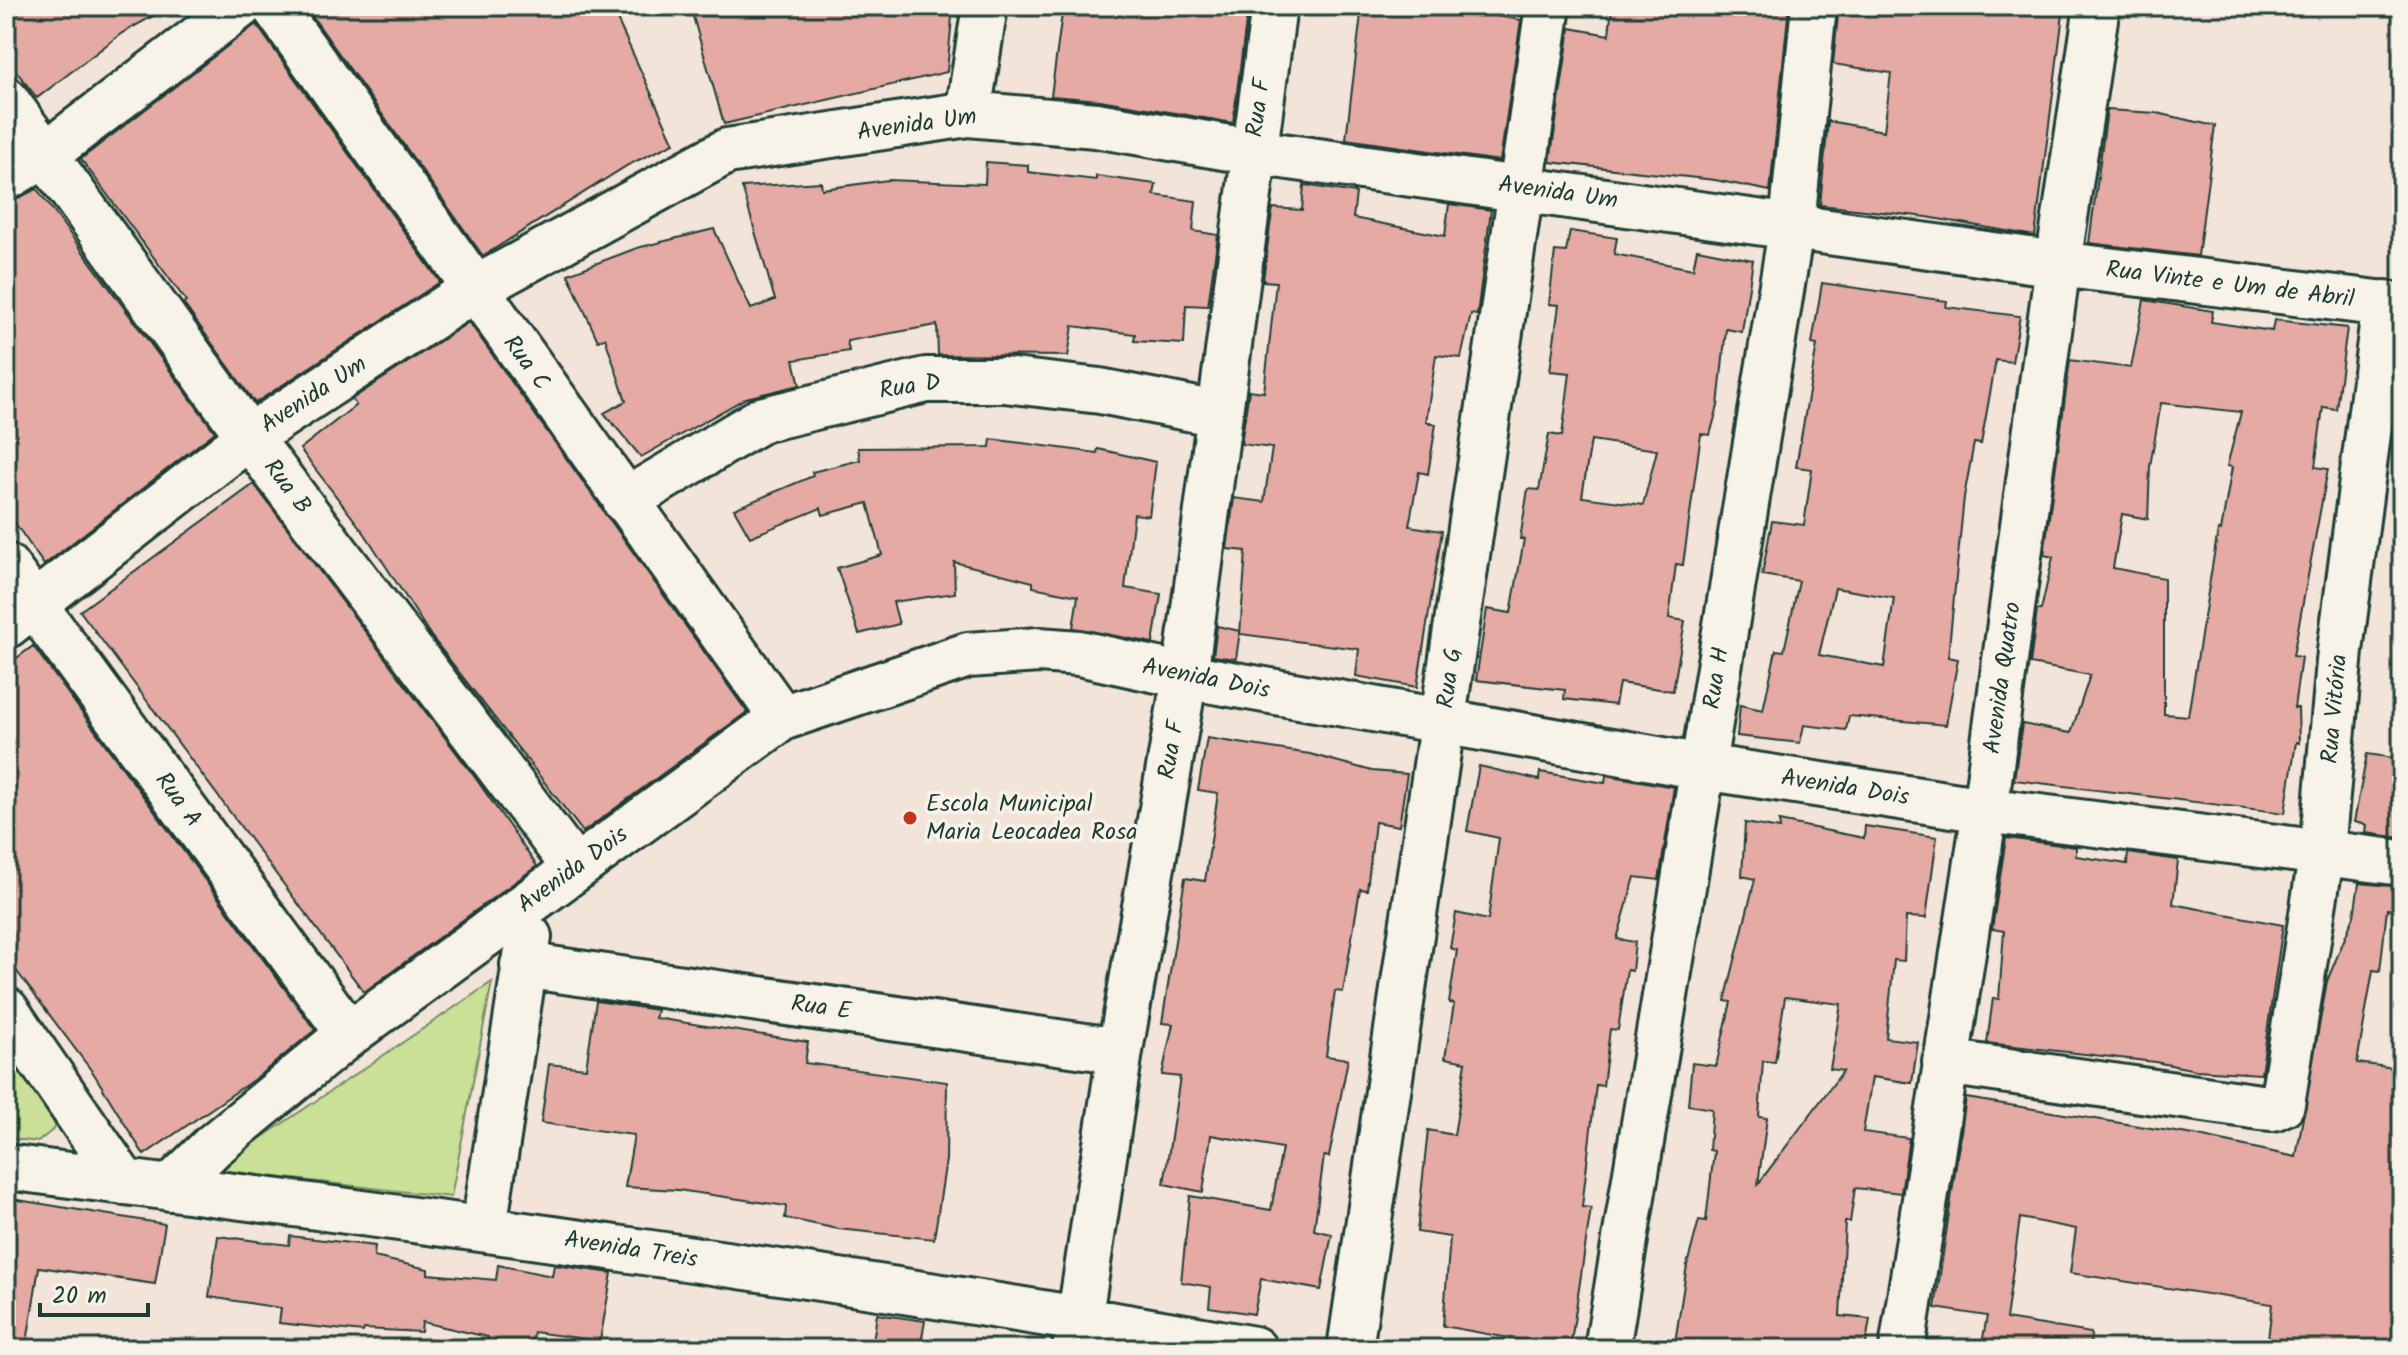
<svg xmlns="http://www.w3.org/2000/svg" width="2408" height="1355" viewBox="0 0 2408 1355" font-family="Kalam,sans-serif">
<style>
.green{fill:#c9e096;stroke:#748e65;stroke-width:2}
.building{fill:#e5aaa4;stroke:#1f3d34;stroke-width:2;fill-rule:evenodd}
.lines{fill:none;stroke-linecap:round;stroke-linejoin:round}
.minor-casing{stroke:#1f3d34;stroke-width:50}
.minor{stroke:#f7f3e8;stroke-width:44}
.poi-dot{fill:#c8321e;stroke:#f7f3e8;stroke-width:3}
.labels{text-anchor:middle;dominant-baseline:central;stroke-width:7;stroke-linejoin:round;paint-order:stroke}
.street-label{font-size:24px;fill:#1f3d34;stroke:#f7f3e8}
.poi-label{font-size:24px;fill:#1f3d34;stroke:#f7f3e8;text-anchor:start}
</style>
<rect width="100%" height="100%" fill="#f3e4da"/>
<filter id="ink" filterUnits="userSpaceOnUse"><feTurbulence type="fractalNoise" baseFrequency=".0125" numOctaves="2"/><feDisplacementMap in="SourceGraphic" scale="16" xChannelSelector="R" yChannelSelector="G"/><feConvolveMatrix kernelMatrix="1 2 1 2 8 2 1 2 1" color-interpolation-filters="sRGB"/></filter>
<g filter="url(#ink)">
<path class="green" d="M 492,982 L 451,1197 L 222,1171 L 236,1155 Z
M 6,1045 L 53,1110 L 55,1128 L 38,1142 L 6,1138 Z"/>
<path class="building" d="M 6,6 L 171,6 L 122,33 L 37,98 L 6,58 Z
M 305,6 L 611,6 L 674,143 L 628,165 L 483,256 Z
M 690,6 L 953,6 L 947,72 L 724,124 Z
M 1063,6 L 1248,6 L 1233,123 L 1100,100 L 1051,96 Z
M 1362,6 L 1436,6 L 1521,20 L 1500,161 L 1346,139 Z
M 1612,6 L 1789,6 L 1770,191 L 1715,180 L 1550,162 L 1570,28 L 1609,35 Z
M 1839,6 L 2064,6 L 2035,236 L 1927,217 L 1820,205 L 1828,121 L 1884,131 L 1891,73 L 1833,64 Z
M 256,24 L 440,282 L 255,403 L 183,303 L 186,301 L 81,159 Z
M 2107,110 L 2157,113 L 2215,126 L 2198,256 L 2089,243 Z
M 986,162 L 1028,165 L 1028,172 L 1096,180 L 1096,176 L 1156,184 L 1154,195 L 1196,201 L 1193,231 L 1218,235 L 1208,306 L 1186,305 L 1184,344 L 1134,341 L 1135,334 L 1073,326 L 1068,356 L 938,355 L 937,325 L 847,341 L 849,351 L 794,360 L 800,385 L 746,398 L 641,457 L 604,413 L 626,401 L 605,338 L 598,341 L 568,274 L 637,248 L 714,229 L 751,309 L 775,300 L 742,187 L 821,182 L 822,189 L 888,180 L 985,184 Z
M 1304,185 L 1356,193 L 1353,218 L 1445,236 L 1449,204 L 1491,210 L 1477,315 L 1471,314 L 1461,358 L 1436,355 L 1426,422 L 1436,424 L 1428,474 L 1419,472 L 1409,526 L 1442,531 L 1417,687 L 1356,676 L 1359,649 L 1240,634 L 1246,551 L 1227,549 L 1234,498 L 1264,502 L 1272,448 L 1241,444 L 1249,390 L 1264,392 L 1276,282 L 1263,281 L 1270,226 L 1273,208 L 1302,210 Z
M 37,189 L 215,432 L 44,565 L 6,510 L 6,203 Z
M 1570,231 L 1617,238 L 1614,254 L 1693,269 L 1697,249 L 1753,260 L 1742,332 L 1726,329 L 1718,406 L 1710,435 L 1701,434 L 1683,565 L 1676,564 L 1669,618 L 1685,621 L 1673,691 L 1619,683 L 1615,705 L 1564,699 L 1565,690 L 1476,680 L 1487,609 L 1511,613 L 1524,539 L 1520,539 L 1528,489 L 1539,490 L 1549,434 L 1562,436 L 1570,373 L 1550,371 L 1559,305 L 1549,304 L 1555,251 L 1566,252 ZM 1591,440 L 1657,450 L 1643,505 L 1582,497 Z
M 1822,283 L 1947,301 L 1946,307 L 2020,316 L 2012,362 L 1996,360 L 1981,444 L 1974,443 L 1964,497 L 1948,657 L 1958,659 L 1946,725 L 1849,716 L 1846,730 L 1804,725 L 1800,743 L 1737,736 L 1740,705 L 1763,710 L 1776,650 L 1784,651 L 1799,581 L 1762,575 L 1772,521 L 1804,525 L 1812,469 L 1796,467 L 1817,345 L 1812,344 ZM 1835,588 L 1894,598 L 1884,667 L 1819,655 Z
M 2144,300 L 2213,311 L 2211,322 L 2272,331 L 2274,320 L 2347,328 L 2336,409 L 2323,407 L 2315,467 L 2328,469 L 2293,656 L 2301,657 L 2294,708 L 2298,708 L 2299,743 L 2296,742 L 2285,813 L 2014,780 L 2022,724 L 2071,733 L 2090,675 L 2030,664 L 2037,610 L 2041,610 L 2053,557 L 2044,555 L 2070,360 L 2131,368 ZM 2161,403 L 2241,412 L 2227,466 L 2232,467 L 2221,531 L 2218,530 L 2188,716 L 2164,714 L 2164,578 L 2113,568 L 2122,514 L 2148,519 L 2150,466 Z
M 469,322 L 747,712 L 583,832 L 431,636 L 365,534 L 300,449 L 356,405 L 352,399 Z
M 991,439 L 1097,453 L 1098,449 L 1156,462 L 1149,516 L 1134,514 L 1125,588 L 1161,594 L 1153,643 L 1073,628 L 1078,596 L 1033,587 L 1033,582 L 954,562 L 955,593 L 893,602 L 899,624 L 859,634 L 837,568 L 882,555 L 868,503 L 823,515 L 821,508 L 750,537 L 734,509 L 813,476 L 812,472 L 860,460 L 858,448 L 990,447 Z
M 254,484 L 474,776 L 537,866 L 364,992 L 80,611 Z
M 1217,626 L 1240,631 L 1236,659 L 1213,656 Z
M 33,646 L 315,1030 L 256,1078 L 144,1155 L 94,1074 L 6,957 L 6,666 Z
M 1207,738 L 1310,754 L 1372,771 L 1407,774 L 1399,826 L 1375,822 L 1367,890 L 1360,889 L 1343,992 L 1335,991 L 1326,1056 L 1348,1059 L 1329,1157 L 1324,1156 L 1314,1230 L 1332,1234 L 1321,1290 L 1261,1279 L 1254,1314 L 1209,1307 L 1211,1287 L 1181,1282 L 1190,1196 L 1271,1210 L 1282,1148 L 1211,1135 L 1203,1192 L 1164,1184 L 1180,1077 L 1162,1075 L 1173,1024 L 1162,1023 L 1185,878 L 1205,881 L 1218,793 L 1198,790 Z
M 2367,754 L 2402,759 L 2402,838 L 2366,833 L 2367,825 L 2354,822 Z
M 1479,766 L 1539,780 L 1540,772 L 1605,783 L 1606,775 L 1674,787 L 1659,880 L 1635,877 L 1617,939 L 1635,942 L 1632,971 L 1627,970 L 1618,1030 L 1610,1029 L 1603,1086 L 1596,1085 L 1582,1207 L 1591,1208 L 1570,1349 L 1443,1326 L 1450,1237 L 1417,1232 L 1428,1130 L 1454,1135 L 1466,1062 L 1445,1058 L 1454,1004 L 1449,1003 L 1457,950 L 1450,948 L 1456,913 L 1488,920 L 1499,838 L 1467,831 Z
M 1779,821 L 1864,838 L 1865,826 L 1937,837 L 1926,918 L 1906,917 L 1904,961 L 1894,960 L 1886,1038 L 1918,1042 L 1912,1083 L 1872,1077 L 1863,1132 L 1909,1138 L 1901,1193 L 1855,1188 L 1850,1222 L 1845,1222 L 1840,1316 L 1870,1319 L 1865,1349 L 1674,1349 L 1687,1265 L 1699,1220 L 1706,1221 L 1714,1151 L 1709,1150 L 1712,1109 L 1688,1105 L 1692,1063 L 1716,1066 L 1731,1002 L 1725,1001 L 1755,879 L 1742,876 L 1745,823 L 1780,829 ZM 1785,997 L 1841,1004 L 1830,1069 L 1843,1071 L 1758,1184 L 1767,1118 L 1759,1117 L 1763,1061 L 1775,1062 Z
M 2006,838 L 2076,847 L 2076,856 L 2127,864 L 2128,853 L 2178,860 L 2173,904 L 2283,925 L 2261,1074 L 2196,1070 L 2155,1062 L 1987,1043 L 1993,998 L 1999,999 L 2004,931 L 1992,929 Z
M 2359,883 L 2402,887 L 2402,912 L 2387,909 L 2380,971 L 2373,970 L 2357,1063 L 2402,1069 L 2402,1349 L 2267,1349 L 2272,1304 L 2070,1273 L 2076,1229 L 2020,1218 L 2006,1319 L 2091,1333 L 2090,1349 L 1981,1349 L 1987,1316 L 1935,1308 L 1966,1098 L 2194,1135 L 2296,1157 L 2327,981 L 2354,916 Z
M 596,1001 L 657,1010 L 655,1018 L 808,1042 L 805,1063 L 947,1082 L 946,1160 L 934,1239 L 838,1229 L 785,1218 L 786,1206 L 678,1190 L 625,1187 L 634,1135 L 541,1123 L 549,1064 L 586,1068 Z
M 6,1198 L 165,1224 L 155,1284 L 39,1267 L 26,1349 L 6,1349 Z
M 218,1236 L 289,1245 L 290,1236 L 375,1246 L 374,1257 L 428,1269 L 428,1274 L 496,1280 L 498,1265 L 552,1276 L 554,1265 L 612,1273 L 600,1341 L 534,1332 L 531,1349 L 504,1349 L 487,1346 L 488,1337 L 422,1322 L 421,1332 L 364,1329 L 363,1332 L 279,1323 L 281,1308 L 209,1297 Z
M 877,1314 L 925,1321 L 920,1349 L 872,1349 Z"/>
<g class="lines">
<g class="minor-casing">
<path id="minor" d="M 274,6 L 782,718
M 6,100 L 249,437 L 575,868
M 968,114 L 985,6
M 6,178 L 46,154 L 240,6
M 625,501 L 761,420 L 926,380 L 1004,380 L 1100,391 L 1218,414
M 6,566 L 349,1034
M 6,626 L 249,437 L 473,290 L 727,151 L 968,114 L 1096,125 L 1253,152 L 2058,264 L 2402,306
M 523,965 L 1120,1051
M 6,1010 L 124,1182
M 1945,1062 L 2260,1107 L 2273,1108 L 2282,1104 L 2322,851 L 2340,651 L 2385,303
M 6,1167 C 423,1219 839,1276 1254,1349
M 170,1188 L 213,1146 L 349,1034 L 782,718 L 968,655 L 1039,650 L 1079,653 L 1185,676 L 1703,767 L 1985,810 L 2402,863
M 484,1227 L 529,937
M 1075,1349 L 1120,1051 L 1185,676 L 1274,6
M 1350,1349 L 1548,6
M 1607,1349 L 1792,224 L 1814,6
M 1902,1349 L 1985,810 L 2058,264 L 2097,6"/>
</g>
<use href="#minor" class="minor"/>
</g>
</g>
<circle class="poi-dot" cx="910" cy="818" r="8"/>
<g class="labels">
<g class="street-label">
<text transform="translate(1259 108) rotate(-82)">Rua F</text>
<text transform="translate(917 125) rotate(-8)">Avenida Um</text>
<text transform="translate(1558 193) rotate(8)">Avenida Um</text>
<text transform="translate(2230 285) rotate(7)">Rua Vinte e Um de Abril</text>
<text transform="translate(526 363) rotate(54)">Rua C</text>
<text transform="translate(910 387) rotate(-9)">Rua D</text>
<text transform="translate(314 395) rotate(-33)">Avenida Um</text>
<text transform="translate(287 487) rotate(53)">Rua B</text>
<text transform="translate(1450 678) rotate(-82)">Rua G</text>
<text transform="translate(1717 678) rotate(-81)">Rua H</text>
<text transform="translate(2003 678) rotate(-82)">Avenida Quatro</text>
<text transform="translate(1206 679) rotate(11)">Avenida Dois</text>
<text transform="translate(2335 709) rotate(-85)">Rua Vitória</text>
<text transform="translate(1172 750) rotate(-80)">Rua F</text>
<text transform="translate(1845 788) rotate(9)">Avenida Dois</text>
<text transform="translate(178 800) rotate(54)">Rua A</text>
<text transform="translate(573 870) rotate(-36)">Avenida Dois</text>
<text transform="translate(821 1008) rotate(8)">Rua E</text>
<text transform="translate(631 1250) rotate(9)">Avenida Treis</text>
</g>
<g class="poi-label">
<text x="926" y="804">Escola Municipal<tspan x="926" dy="28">Maria Leocadea Rosa</tspan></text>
</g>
</g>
<rect width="2408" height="1355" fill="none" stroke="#f7f3e8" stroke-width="32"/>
<rect x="16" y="16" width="2376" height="1323" fill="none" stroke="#1f3d34" stroke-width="3" filter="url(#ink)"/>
<path d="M40 1303v12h108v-12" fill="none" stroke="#1f3d34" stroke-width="4"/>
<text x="52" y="1303" font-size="24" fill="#1f3d34" stroke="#f7f3e8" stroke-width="6" paint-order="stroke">20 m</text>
</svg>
